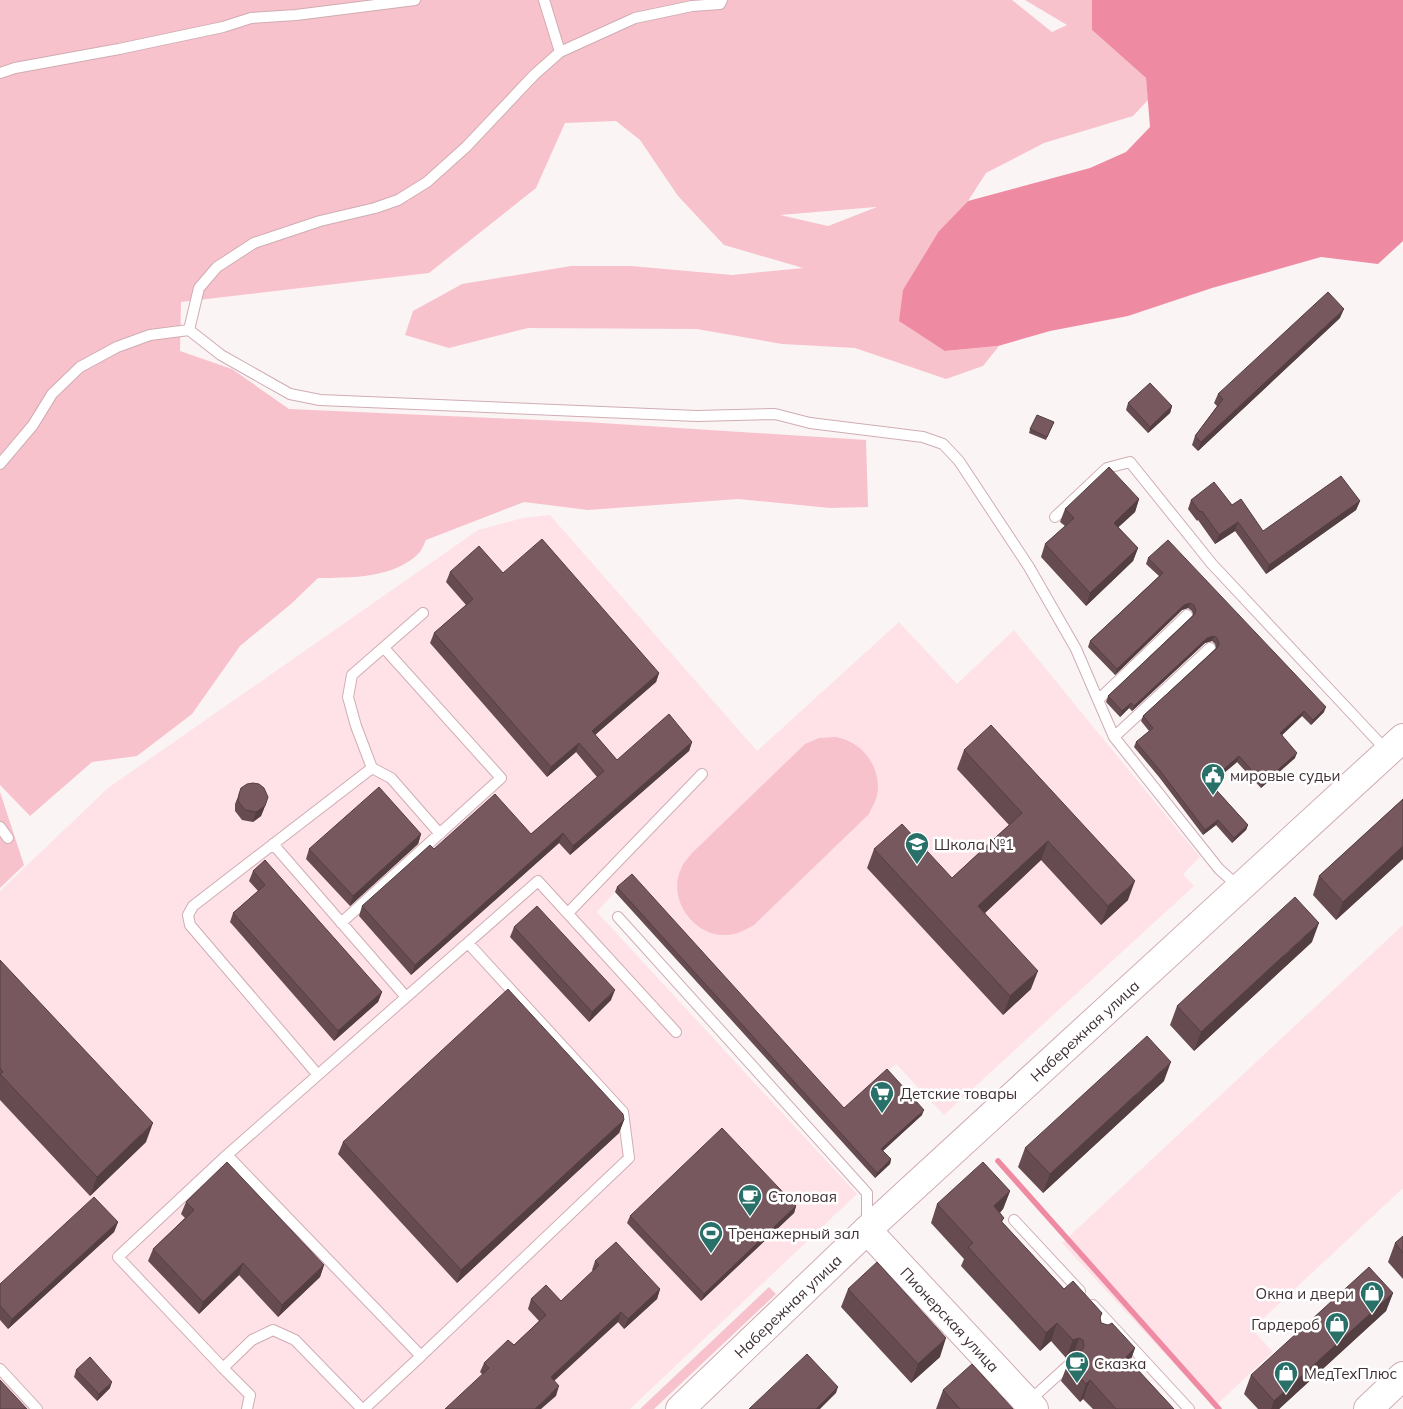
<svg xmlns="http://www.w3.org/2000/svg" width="1403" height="1409" viewBox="0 0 1403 1409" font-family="Mulish,sans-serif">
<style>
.built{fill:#fee2e7}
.green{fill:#f8c2cc;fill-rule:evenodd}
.water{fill:#ee8ba3}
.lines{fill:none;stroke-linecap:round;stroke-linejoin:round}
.stream{stroke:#ee8ba3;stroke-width:5.5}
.lane-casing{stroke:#d0acb3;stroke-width:12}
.secondary-casing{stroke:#d0acb3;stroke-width:30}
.lane{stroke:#fff;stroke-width:10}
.secondary{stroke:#fff;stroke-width:28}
.wall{fill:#664c51}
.shaded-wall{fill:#533e42}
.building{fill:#77585e;stroke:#533e42}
.labels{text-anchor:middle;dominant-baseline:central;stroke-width:5;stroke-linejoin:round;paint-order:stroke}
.poi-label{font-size:15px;fill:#3e3033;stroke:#fff;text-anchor:start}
.street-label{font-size:15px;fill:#3e3033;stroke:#fff}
</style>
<rect width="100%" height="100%" fill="#fbf4f5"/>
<path class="built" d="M 550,515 L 757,751 L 899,622 L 957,684 L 1014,630 L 1200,857 L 1183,874 L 1194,886 L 944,1115 L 896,1064 L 842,1113 L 630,879 L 615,892 L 597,912 L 857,1194 L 630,1409 L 0,1409 L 0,891 L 108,788 L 478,530 L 523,518 Z
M 1403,925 L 1403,1188 L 1252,1329 L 1273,1352 L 1214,1407 L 1062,1243 Z"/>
<path class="green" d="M 0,0 L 1012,0 L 1052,32 L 1067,25 L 1025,0 L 1092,0 L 1092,30 L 1146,78 L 1148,100 L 1133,116 L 1044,143 L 986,173 L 968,201 L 939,231 L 945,351 L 999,346 L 983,366 L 946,379 L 855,348 L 782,344 L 697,329 L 528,328 L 449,348 L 405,335 L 413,311 L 462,284 L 571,266 L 631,266 L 732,275 L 803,268 L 724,245 L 678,196 L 640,140 L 616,121 L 565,123 L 536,188 L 429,273 L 181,302 L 180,351 L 232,369 L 289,409 L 586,422 L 866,440 L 868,507 L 830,508 L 738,499 L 588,510 L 524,502 L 426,540 C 424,544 422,550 419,553 C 395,578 350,578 318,578 L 291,604 L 240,646 L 192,714 L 137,756 L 92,762 L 30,816 L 0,785 ZM 877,207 L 828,226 L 780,215 L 876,207 Z
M 835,737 C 840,738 845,739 850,742 C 870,751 883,777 876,799 C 874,804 871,809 869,814 L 754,925 C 745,930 736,935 725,935 C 693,936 667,898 681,869 C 683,863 688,858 692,853 L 805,744 L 819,738 Z
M 0,792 L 24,865 L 0,888 Z
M 769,1287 L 776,1294 L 654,1409 L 640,1409 Z"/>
<path class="water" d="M 1092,0 L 1403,0 L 1403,241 L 1378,264 L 1321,257 L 1212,288 L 1128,316 L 1050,331 L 998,346 L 945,351 L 899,321 L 903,290 L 939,231 L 968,201 L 1090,168 L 1126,152 L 1150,127 L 1146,78 L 1092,30 Z"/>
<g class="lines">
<path class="stream" d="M 998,1161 L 1219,1409"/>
<g class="lane-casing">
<path id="lane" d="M 544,0 L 560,52
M 0,73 L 15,68 L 119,49 L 223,27 L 251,18 L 296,15 L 415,0
M 189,330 L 221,355 L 290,394 L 320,400 L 697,416 L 775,414 L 810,423 L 923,437 L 943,444 L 959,461 L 1029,567 L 1076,649 L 1114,737 L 1219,869 L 1239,887
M 0,464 L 33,425 L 52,394 L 80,367 L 117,347 L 150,335 L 189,330 L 199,288 L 217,267 L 254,243 L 320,221 L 375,208 L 398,200 L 427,182 L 466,147 L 534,75 L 560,52 L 635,18 L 692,6 L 720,4 L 722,0
M 1055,517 L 1107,468 L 1130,462 L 1212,564 L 1387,751
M 1098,700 L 1187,615
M 1114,737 L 1210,648
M 372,768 L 391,778 L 440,834
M 0,827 L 8,838
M 273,844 L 406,997
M 568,913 L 702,774
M 618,917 L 867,1193 L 867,1225
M 341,923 L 501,778 L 384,648
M 318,1075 L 190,925 L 188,915 L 193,906 L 372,768 L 356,726 L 348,697 L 352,675 L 423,613
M 1014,1220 L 1080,1291
M 1093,1305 L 1189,1409
M 421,1356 L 629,1158 L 623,1112 L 468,943
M 223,1368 L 118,1257 L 227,1155
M 0,1369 L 37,1409
M 1028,1402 L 1071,1363
M 247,1409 L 250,1395 L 223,1368 L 252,1340 L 273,1330 L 295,1340 L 362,1409
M 364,1409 L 421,1356 L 227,1155 L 538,881 L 676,1032"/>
</g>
<g class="secondary-casing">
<g id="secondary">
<path id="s1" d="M 867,1230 L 1034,1409"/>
<path id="s2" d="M 680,1409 L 867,1230 L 1403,738"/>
<path d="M 1368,1409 L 1403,1376"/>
</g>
</g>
<use href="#lane" class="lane"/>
<use href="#secondary" class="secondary"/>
</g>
<path class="wall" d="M 1340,318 L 1198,451 L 1192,445 L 1195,436 L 1217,406 L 1214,403 L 1218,394 Z
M 1128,403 L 1172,406 L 1170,413 L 1148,433 L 1126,410 Z
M 1054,422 L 1046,440 L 1029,433 L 1030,429 Z
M 1139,499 L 1135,512 L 1118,527 L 1138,548 L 1133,561 L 1086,606 L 1041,557 L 1045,544 L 1065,526 L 1060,522 L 1065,509 Z
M 1191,500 L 1232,505 L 1263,531 L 1360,501 L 1356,510 L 1266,574 L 1235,531 L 1215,544 L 1198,520 L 1197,521 L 1188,509 Z
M 1148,558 L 1324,712 L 1311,725 L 1302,716 L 1282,735 L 1295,758 L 1261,788 L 1237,762 L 1211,784 L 1248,825 L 1246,830 L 1232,843 L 1216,825 L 1203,835 L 1159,777 L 1134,747 L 1136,742 L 1149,731 L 1141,721 L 1143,716 L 1216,648 L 1215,644 L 1212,641 L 1205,643 L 1132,711 L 1129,708 L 1120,717 L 1106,702 L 1108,696 L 1193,615 L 1192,611 L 1188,608 L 1182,610 L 1115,675 L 1088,647 L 1090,641 L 1159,576 L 1146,564 Z
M 450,572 L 503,573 L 659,673 L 656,682 L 595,735 L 617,760 L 692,742 L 689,751 L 570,855 L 559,843 L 411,975 L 359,916 L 362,906 L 434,849 L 531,834 L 597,777 L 576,752 L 547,777 L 430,643 L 434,633 L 466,605 L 446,582 Z
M 964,750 L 1128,900 L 1101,925 L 1041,860 L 985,913 L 1031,989 L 1003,1015 L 867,868 L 874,849 L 952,878 L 1009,825 L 957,769 Z
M 239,794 L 265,806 L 261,816 L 253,822 L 242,820 L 235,811 L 235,804 Z
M 1403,799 L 1403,859 L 1336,920 L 1313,895 L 1319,876 Z
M 421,834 L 418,844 L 350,906 L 306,859 L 309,849 Z
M 253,871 L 382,992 L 378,1002 L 334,1041 L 230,922 L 233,913 L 258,891 L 249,881 Z
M 617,887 L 844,1108 L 922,1115 L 883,1151 L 891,1159 L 890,1164 L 875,1178 L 615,892 Z
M 514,927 L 611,1000 L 589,1022 L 510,937 Z
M 1312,942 L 1194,1051 L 1170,1025 L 1177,1006 Z
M 0,960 L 146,1142 L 90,1196 L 0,1100 Z
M 1164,1081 L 1043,1193 L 1018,1167 L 1025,1148 Z
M 624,1120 L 619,1133 L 457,1283 L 338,1154 L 343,1142 Z
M 1010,1191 L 1003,1209 L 1000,1213 L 1004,1218 L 1002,1222 L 1064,1289 L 1102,1313 L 1100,1319 L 1101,1323 L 1135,1348 L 1130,1362 L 1174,1409 L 1093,1409 L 1083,1399 L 1080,1402 L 1061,1381 L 1068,1363 L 1074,1357 L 1073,1356 L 1066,1358 L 1051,1341 L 1040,1351 L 961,1266 L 964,1259 L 931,1223 L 937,1204 Z
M 186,1202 L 324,1265 L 320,1277 L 278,1317 L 239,1275 L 199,1314 L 148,1261 L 153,1249 L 185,1218 L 181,1214 Z
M 796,1206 L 794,1213 L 701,1301 L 627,1223 L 630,1216 Z
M 118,1222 L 114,1232 L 8,1329 L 0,1320 L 0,1284 Z
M 1403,1236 L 1403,1279 L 1388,1262 L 1395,1243 Z
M 595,1261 L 660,1289 L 657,1299 L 624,1329 L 618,1322 L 554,1381 L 556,1396 L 482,1374 L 480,1372 L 484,1363 L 514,1345 L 539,1321 L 528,1309 L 531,1299 L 561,1301 L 593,1271 L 592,1270 Z
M 848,1289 L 940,1357 L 911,1383 L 841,1307 Z
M 1393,1293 L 1386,1311 L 1279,1409 L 1258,1409 L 1244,1394 L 1251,1375 Z
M 76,1370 L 110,1388 L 97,1401 L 74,1377 Z
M 943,1390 L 1013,1409 L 936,1409 Z"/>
<path class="shaded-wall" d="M 1344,309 L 1340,318 L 1198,451 L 1201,442 Z
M 1172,406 L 1170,413 L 1148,433 L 1150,427 Z
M 1139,499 L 1135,512 L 1109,536 L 1114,523 Z
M 1360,501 L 1356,510 L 1266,574 L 1269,565 Z
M 1238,522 L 1235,531 L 1215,544 L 1219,535 Z
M 1138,548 L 1133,561 L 1086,606 L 1090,593 Z
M 1190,603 L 1188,608 L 1182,610 L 1115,675 L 1117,669 L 1184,605 Z
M 1214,636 L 1212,641 L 1205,643 L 1132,711 L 1134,706 L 1207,638 Z
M 659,673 L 656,682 L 588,741 L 592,731 Z
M 1131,703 L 1129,708 L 1120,717 L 1122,711 Z
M 1326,707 L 1324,712 L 1311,725 L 1313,720 Z
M 1304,711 L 1302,716 L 1278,739 L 1280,733 Z
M 692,742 L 689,751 L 570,855 L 573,846 Z
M 579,743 L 576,752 L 547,777 L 551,767 Z
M 1297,753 L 1295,758 L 1261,788 L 1263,783 Z
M 1239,756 L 1237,762 L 1207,787 L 1209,782 Z
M 265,806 L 261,816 L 253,822 L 256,812 Z
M 1218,820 L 1216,825 L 1203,835 L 1205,830 Z
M 1248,825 L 1246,830 L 1232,843 L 1234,838 Z
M 563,833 L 559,843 L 411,975 L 415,965 Z
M 421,834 L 418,844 L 350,906 L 353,896 Z
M 1048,841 L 1041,860 L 972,925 L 978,906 Z
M 1403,846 L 1403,859 L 1336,920 L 1343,902 Z
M 1135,881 L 1128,900 L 1101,925 L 1108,906 Z
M 1319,923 L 1312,942 L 1194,1051 L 1201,1032 Z
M 1038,971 L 1031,989 L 1003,1015 L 1010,996 Z
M 615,990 L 611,1000 L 589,1022 L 592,1012 Z
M 382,992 L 378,1002 L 334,1041 L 338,1031 Z
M 1171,1062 L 1164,1081 L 1043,1193 L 1050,1174 Z
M 924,1110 L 922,1115 L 879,1154 L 881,1149 Z
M 624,1120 L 619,1133 L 457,1283 L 461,1270 Z
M 153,1123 L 146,1142 L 90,1196 L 97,1177 Z
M 891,1159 L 890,1164 L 875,1178 L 877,1173 Z
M 1010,1191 L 1003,1209 L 987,1224 L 994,1206 Z
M 796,1206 L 794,1213 L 701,1301 L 704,1294 Z
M 118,1222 L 114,1232 L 8,1329 L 12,1319 Z
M 243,1263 L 239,1275 L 199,1314 L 203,1302 Z
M 324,1265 L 320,1277 L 278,1317 L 282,1305 Z
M 660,1289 L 657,1299 L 624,1329 L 628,1319 Z
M 1393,1293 L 1386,1311 L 1279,1409 L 1271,1409 L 1274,1401 Z
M 621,1312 L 618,1322 L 547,1387 L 551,1377 Z
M 1057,1323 L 1051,1341 L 1040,1351 L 1046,1333 Z
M 946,1338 L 940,1357 L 911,1383 L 918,1364 Z
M 1079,1338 L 1073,1356 L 1066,1358 L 1073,1340 Z
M 1135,1348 L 1128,1367 L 1126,1357 Z
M 1090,1380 L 1083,1399 L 1080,1402 L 1086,1384 Z
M 112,1382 L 110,1388 L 97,1401 L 99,1394 Z
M 559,1386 L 556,1396 L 541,1409 L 535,1409 Z
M 838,1387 L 836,1393 L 820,1409 L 816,1409 Z"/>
<path class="building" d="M 1328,292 L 1344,309 L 1201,442 L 1195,436 L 1223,399 L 1218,394 Z
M 1150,383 L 1172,406 L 1150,427 L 1128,403 Z
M 1037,415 L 1054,422 L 1047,437 L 1030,429 Z
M 1109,467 L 1139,499 L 1114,523 L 1138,548 L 1090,593 L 1045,544 L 1074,518 L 1065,509 Z
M 1341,476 L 1360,501 L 1269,565 L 1238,522 L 1219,535 L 1202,511 L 1200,512 L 1191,500 L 1214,482 L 1232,505 L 1241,499 L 1263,531 Z
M 542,539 L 659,673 L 592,731 L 617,760 L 669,714 L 692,742 L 573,846 L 563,833 L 415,965 L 362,906 L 430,845 L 434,849 L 495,794 L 531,834 L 604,771 L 579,743 L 551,767 L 434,633 L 473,599 L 450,572 L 479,546 L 503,573 Z
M 1168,540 L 1326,707 L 1313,720 L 1304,711 L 1280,733 L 1297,753 L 1263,783 L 1239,756 L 1209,782 L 1248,825 L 1234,838 L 1218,820 L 1205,830 L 1161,772 L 1136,742 L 1153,728 L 1143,716 L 1217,648 L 1219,644 L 1217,638 L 1214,636 L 1207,638 L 1134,706 L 1131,703 L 1122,711 L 1108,696 L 1194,615 L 1196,611 L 1194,605 L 1190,603 L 1184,605 L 1117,669 L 1090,641 L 1163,573 L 1148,558 Z
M 991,725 L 1135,881 L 1108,906 L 1048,841 L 978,906 L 1038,971 L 1010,996 L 874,849 L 902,824 L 952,878 L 1022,813 L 964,750 Z
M 253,783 L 259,784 L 264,788 L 268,797 L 265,806 L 256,812 L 245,810 L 238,801 L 239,794 L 241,788 L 247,784 Z
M 379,787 L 421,834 L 353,896 L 309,849 Z
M 1403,799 L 1403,846 L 1343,902 L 1319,876 Z
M 265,860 L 382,992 L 338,1031 L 233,913 L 265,885 L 253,871 Z
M 632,874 L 844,1108 L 887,1069 L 924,1110 L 881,1149 L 891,1159 L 877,1173 L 617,887 Z
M 1295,897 L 1319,923 L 1201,1032 L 1177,1006 Z
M 537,906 L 615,990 L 592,1012 L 514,927 Z
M 0,960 L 153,1123 L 97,1177 L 0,1074 L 3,1072 L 0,1068 Z
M 508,989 L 623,1114 L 624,1120 L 461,1270 L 343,1142 Z
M 1147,1036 L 1171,1062 L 1050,1174 L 1025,1148 Z
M 722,1128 L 796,1206 L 704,1294 L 630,1216 Z
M 227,1162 L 324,1265 L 282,1305 L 243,1263 L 203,1302 L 153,1249 L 194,1210 L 186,1202 Z
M 983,1162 L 1010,1191 L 994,1206 L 1004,1218 L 1001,1221 L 1064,1289 L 1073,1281 L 1102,1313 L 1100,1317 L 1101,1323 L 1108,1325 L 1112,1323 L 1135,1348 L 1126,1357 L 1174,1409 L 1116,1409 L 1090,1380 L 1086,1384 L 1068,1363 L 1083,1349 L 1084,1346 L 1083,1340 L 1079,1338 L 1073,1340 L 1057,1323 L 1046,1333 L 968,1247 L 973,1243 L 937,1204 Z
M 94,1197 L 118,1222 L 12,1319 L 0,1306 L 0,1284 Z
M 1403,1236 L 1403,1253 L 1395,1243 Z
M 616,1242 L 660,1289 L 628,1319 L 621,1312 L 551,1377 L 559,1386 L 535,1409 L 445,1409 L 489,1368 L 484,1363 L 508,1340 L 514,1345 L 546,1315 L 531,1299 L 546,1285 L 561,1301 L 599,1265 L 595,1261 Z
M 877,1262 L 946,1338 L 918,1364 L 848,1289 Z
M 1369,1267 L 1393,1293 L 1274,1401 L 1251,1375 Z
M 807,1354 L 838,1387 L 816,1409 L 749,1409 Z
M 90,1357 L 112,1382 L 99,1394 L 76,1370 Z
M 972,1364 L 1013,1409 L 960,1409 L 943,1390 Z
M 0,1380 L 27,1409 L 0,1409 Z"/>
<defs>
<g id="civic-pin" transform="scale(1.25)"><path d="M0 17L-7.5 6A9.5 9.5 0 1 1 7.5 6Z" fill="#287068" stroke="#fff"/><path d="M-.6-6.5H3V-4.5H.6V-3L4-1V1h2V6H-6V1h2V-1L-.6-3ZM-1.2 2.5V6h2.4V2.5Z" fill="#fff"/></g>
<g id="school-pin" transform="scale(1.25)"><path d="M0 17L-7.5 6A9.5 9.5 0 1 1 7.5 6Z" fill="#287068" stroke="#fff"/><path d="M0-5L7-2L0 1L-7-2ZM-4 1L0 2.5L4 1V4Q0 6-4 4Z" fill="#fff"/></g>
<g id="supermarket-pin" transform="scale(1.25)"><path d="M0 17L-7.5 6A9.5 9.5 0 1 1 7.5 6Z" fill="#287068" stroke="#fff"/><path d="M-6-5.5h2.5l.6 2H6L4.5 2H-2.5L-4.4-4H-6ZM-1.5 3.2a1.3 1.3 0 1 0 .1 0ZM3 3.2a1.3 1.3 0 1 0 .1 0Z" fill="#fff"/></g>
<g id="cafe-pin" transform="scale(1.25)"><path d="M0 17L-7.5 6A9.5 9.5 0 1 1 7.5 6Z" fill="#287068" stroke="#fff"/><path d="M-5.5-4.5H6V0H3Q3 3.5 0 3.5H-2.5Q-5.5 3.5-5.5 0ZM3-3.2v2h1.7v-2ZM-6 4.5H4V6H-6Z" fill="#fff"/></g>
<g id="stadium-pin" transform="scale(1.25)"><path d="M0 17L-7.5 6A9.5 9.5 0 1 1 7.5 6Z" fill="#287068" stroke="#fff"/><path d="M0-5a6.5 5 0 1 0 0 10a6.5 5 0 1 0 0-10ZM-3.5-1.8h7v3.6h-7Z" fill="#fff"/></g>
<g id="shop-pin" transform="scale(1.25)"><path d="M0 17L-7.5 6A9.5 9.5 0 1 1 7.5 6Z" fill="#287068" stroke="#fff"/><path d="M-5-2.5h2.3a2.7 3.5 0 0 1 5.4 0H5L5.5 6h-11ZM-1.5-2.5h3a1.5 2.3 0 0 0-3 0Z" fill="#fff"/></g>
</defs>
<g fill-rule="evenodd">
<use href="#civic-pin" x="1213" y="775"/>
<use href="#school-pin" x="917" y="844"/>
<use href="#supermarket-pin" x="882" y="1093"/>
<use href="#cafe-pin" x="750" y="1196"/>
<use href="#stadium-pin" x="711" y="1233"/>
<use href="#shop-pin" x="1372" y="1293"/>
<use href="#shop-pin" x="1337" y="1324"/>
<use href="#cafe-pin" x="1077" y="1363"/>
<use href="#shop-pin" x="1286" y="1373"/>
</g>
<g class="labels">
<g class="poi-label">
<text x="1230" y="775">мировые судьи</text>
<text x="934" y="844">Школа №1</text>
<text x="900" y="1093">Детские товары</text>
<text x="768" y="1196">Столовая</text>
<text x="728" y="1233">Тренажерный зал</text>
<text x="1354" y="1293" text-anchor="end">Окна и двери</text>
<text x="1320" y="1324" text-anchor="end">Гардероб</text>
<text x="1094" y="1363">Сказка</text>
<text x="1304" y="1373">МедТехПлюс</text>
</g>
<g class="street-label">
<text stroke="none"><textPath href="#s2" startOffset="554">Набережная улица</textPath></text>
<text stroke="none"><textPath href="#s2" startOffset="149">Набережная улица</textPath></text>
<text stroke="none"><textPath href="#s1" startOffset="122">Пионерская улица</textPath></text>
</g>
</g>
</svg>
